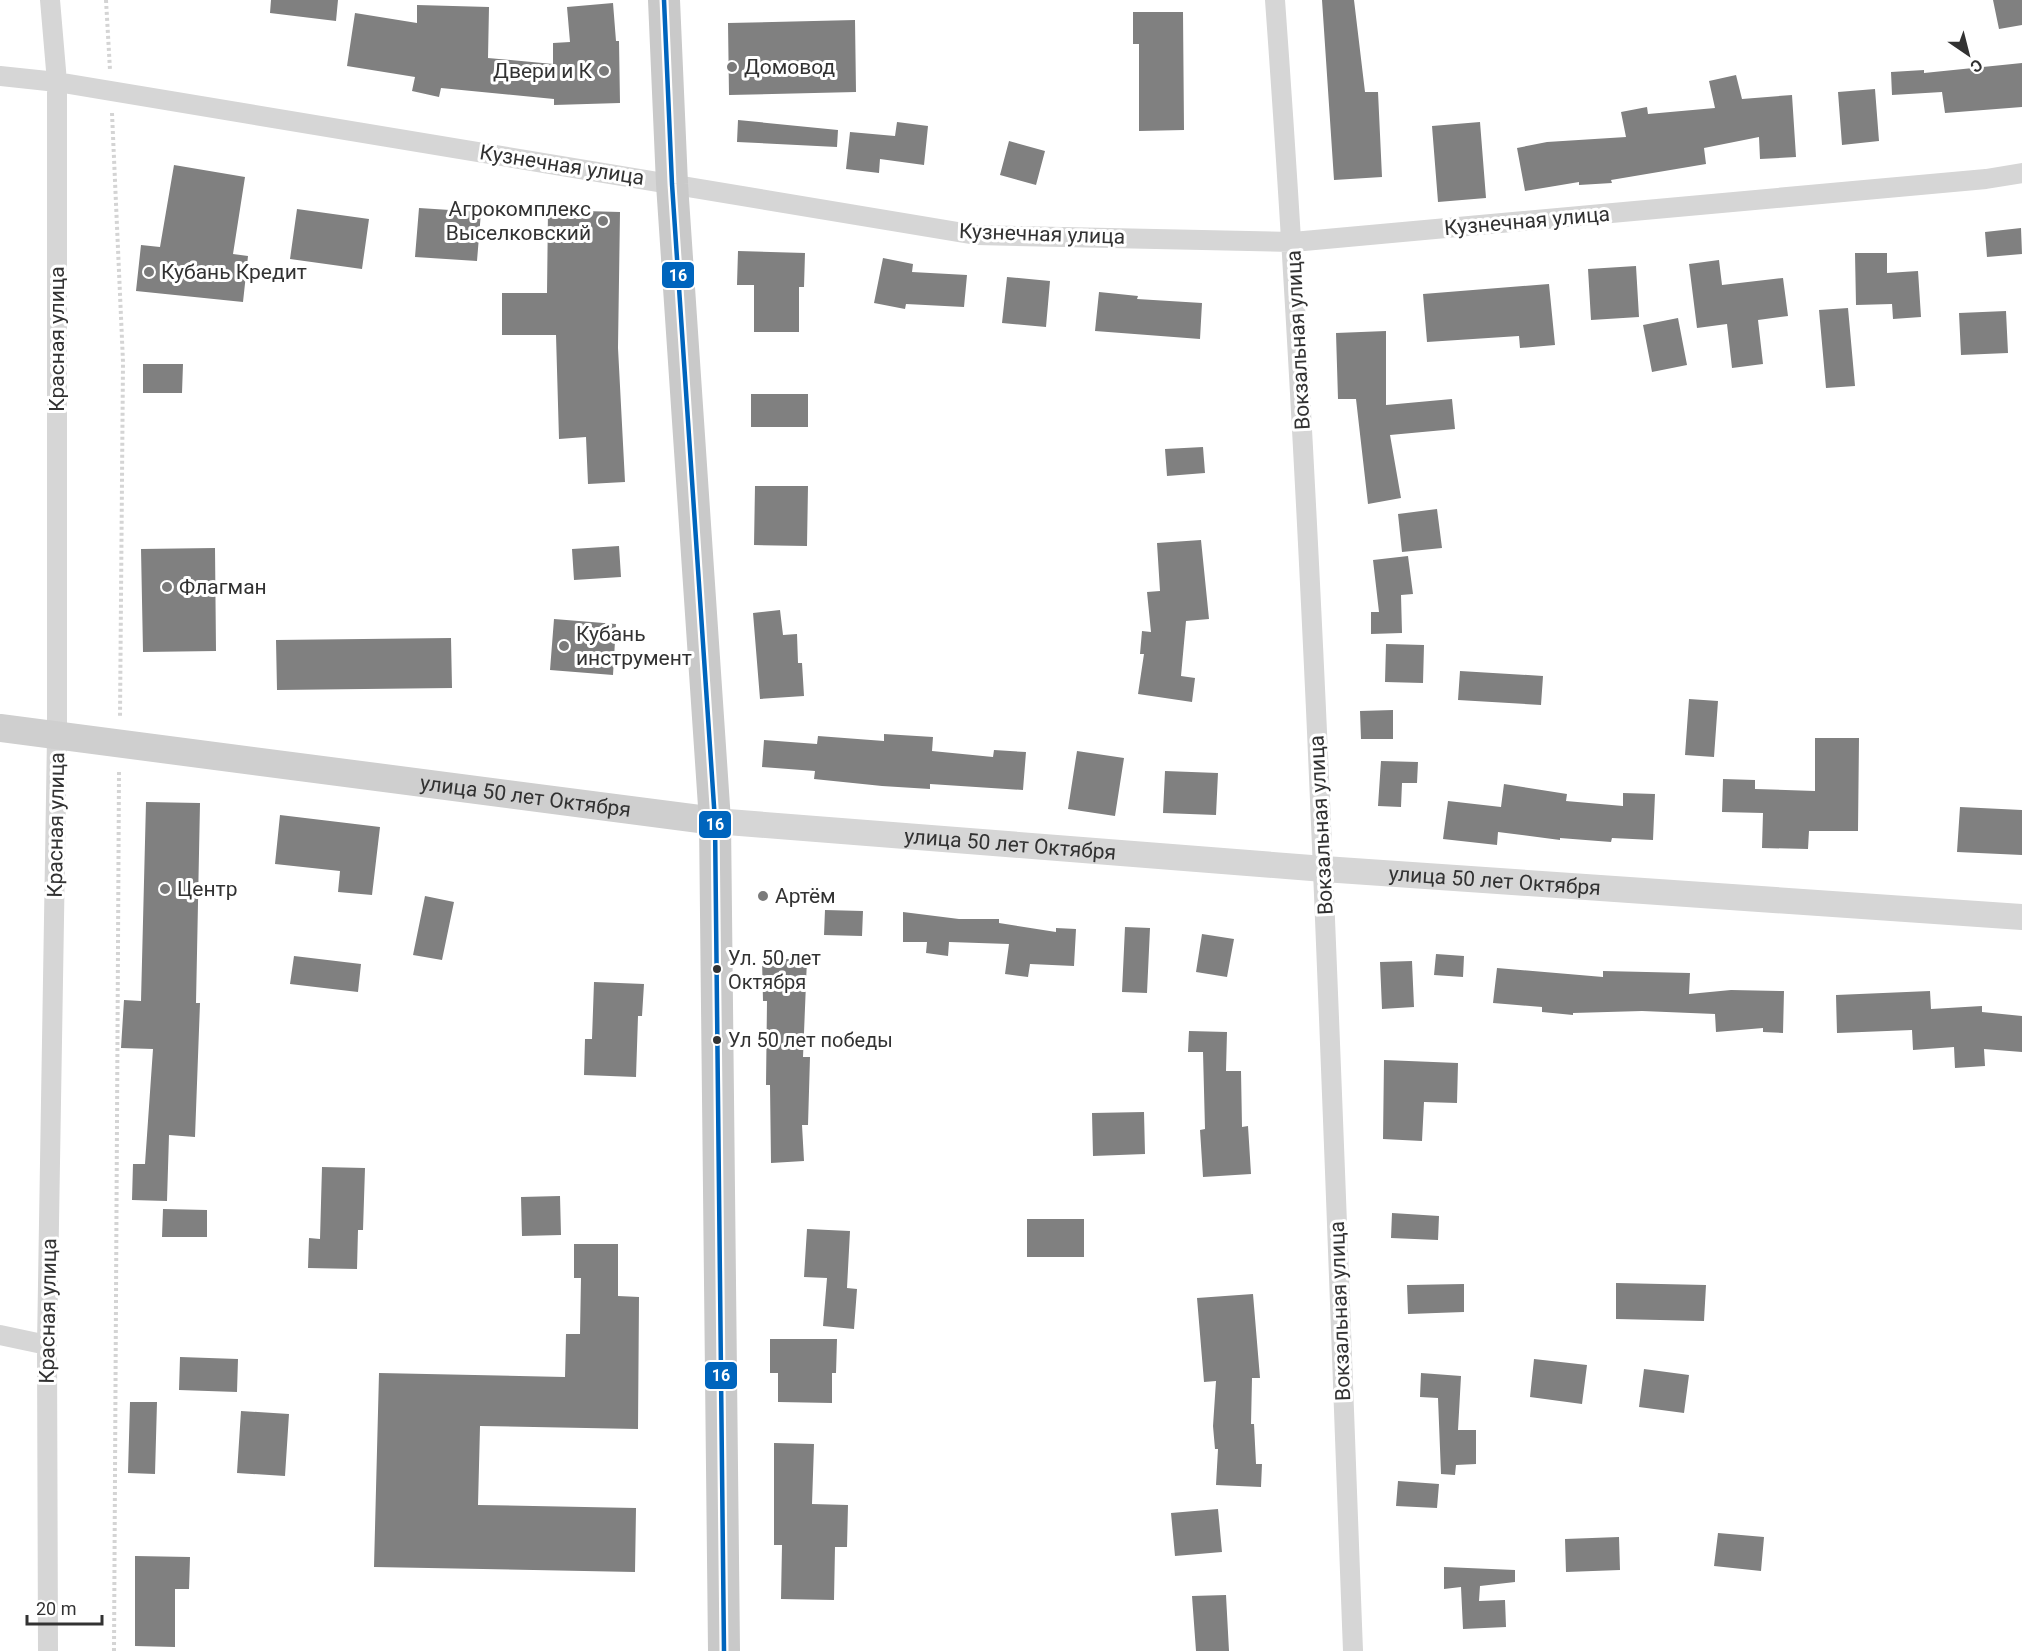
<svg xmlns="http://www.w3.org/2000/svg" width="2022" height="1651" viewBox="0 0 2022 1651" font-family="Roboto,sans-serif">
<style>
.building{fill:#808080}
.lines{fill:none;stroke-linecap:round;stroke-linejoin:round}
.path{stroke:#d4d4d4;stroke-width:4;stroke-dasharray:3 3;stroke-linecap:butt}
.minor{stroke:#d6d6d6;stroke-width:20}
.tertiary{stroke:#d6d6d6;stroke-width:26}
.secondary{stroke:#cfcfcf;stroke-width:28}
.primary{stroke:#c9c9c9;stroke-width:32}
.bus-1-casing{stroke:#fff;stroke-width:9}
.bus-1{stroke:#0065bd;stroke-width:4.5}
.poi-dot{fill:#7a7a7a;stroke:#fff;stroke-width:2}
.bus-dot{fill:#323232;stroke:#fff;stroke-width:2}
.labels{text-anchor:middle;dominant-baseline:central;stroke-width:6;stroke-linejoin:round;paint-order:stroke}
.bus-label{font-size:20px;fill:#323232;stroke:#fff;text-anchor:start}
.poi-label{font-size:21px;fill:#323232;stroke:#fff;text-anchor:start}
.street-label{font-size:21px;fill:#323232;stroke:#fff}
.line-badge{stroke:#fff;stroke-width:2}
.badge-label{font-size:16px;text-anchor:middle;font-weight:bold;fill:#fff}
</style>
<rect width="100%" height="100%" fill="#fff"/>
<path class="building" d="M 271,0 L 338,0 L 336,21 L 270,13 Z
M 1322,0 L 1354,0 L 1365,92 L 1378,92 L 1382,177 L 1334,180 Z
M 1993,0 L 2022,0 L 2022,25 L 1999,29 Z
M 613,3 L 616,41 L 619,41 L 620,103 L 554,105 L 554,99 L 441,88 L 439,97 L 412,91 L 415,77 L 347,66 L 355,13 L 417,23 L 417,5 L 489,7 L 488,58 L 553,64 L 553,43 L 570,42 L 567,7 Z
M 1133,12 L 1183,12 L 1184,130 L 1139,131 L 1139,44 L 1133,44 Z
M 855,20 L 856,92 L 729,95 L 728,23 Z
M 2022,63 L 2022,107 L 1945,113 L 1942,92 L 1892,95 L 1891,72 L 1924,70 L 1924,73 Z
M 1736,75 L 1742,99 L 1792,95 L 1796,157 L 1760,159 L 1759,137 L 1704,148 L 1706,164 L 1611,180 L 1612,183 L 1579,185 L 1579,182 L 1525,191 L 1517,148 L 1547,142 L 1626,137 L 1621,112 L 1647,107 L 1648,114 L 1715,108 L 1709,81 Z
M 1875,89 L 1879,141 L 1842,145 L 1838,92 Z
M 738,120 L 838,130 L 837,147 L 737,142 Z
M 897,122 L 928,126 L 924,165 L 880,159 L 879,173 L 846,169 L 850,132 L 895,136 Z
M 1480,122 L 1486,198 L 1438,202 L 1432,126 Z
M 1009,141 L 1045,151 L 1036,185 L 1000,175 Z
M 174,165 L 245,177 L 233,254 L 248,256 L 243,302 L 136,291 L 141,245 L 160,247 Z
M 419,208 L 481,212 L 477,261 L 415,257 Z
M 297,209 L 369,219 L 362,269 L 290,259 Z
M 548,210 L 620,212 L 618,348 L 625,482 L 588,484 L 586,437 L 559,439 L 556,335 L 502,335 L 502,293 L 547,293 Z
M 2021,228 L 2022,254 L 1987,257 L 1985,232 Z
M 738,251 L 805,253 L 804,287 L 799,287 L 799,332 L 754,332 L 754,285 L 737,285 Z
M 1855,253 L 1887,253 L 1887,273 L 1918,271 L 1921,317 L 1893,319 L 1892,304 L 1856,305 Z
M 883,258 L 913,264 L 912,272 L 967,275 L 964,307 L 906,304 L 905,309 L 874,303 Z
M 1719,260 L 1722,285 L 1783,278 L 1788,316 L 1758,320 L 1763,364 L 1732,368 L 1727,324 L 1697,328 L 1689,264 Z
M 1636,266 L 1639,317 L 1591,320 L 1588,269 Z
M 1007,277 L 1050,281 L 1046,327 L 1002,323 Z
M 1549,284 L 1555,345 L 1520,348 L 1519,336 L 1427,342 L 1423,294 Z
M 1099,292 L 1138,296 L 1137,299 L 1202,303 L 1200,339 L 1095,331 Z
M 1848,308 L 1855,386 L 1826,388 L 1819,310 Z
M 2006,311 L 2008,353 L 1961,355 L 1959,313 Z
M 1678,318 L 1687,365 L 1652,372 L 1643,325 Z
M 1386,331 L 1386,405 L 1452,399 L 1455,429 L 1390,435 L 1401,498 L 1368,504 L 1356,399 L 1338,399 L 1336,333 Z
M 143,364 L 183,364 L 182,393 L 143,393 Z
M 751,394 L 808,394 L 808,427 L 751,427 Z
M 1203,447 L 1205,473 L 1167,476 L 1165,449 Z
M 755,486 L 808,486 L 807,546 L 754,545 Z
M 1437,509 L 1442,548 L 1402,552 L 1398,514 Z
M 1201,540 L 1209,619 L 1186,621 L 1181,676 L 1195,678 L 1192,702 L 1138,694 L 1144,654 L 1140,654 L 1142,631 L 1151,632 L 1147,592 L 1160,591 L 1157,543 Z
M 619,546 L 621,577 L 574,580 L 572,549 Z
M 215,548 L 216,651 L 143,652 L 141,549 Z
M 1408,556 L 1413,594 L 1401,595 L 1402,633 L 1371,634 L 1371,612 L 1379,612 L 1373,560 Z
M 780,610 L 783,635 L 797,634 L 798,663 L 802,663 L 804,696 L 760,699 L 753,613 Z
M 554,619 L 616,624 L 613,675 L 550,670 Z
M 451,638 L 452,688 L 277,690 L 276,640 Z
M 1386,644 L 1424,645 L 1423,683 L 1385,682 Z
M 1460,671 L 1543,676 L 1541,705 L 1458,700 Z
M 1689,699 L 1718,701 L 1714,757 L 1685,755 Z
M 1393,710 L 1393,739 L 1361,739 L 1360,711 Z
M 884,734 L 933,737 L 932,751 L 993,757 L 994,750 L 1026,752 L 1023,790 L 930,784 L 930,789 L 882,786 L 814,779 L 815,771 L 762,767 L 764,740 L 817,744 L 818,736 L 884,741 Z
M 1815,738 L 1859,738 L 1858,831 L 1809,831 L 1808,849 L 1762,848 L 1763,813 L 1722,812 L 1723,779 L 1755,780 L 1755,789 L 1815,791 Z
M 1077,751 L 1124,758 L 1115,816 L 1068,809 Z
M 1381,761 L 1418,762 L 1417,783 L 1402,783 L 1401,807 L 1378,806 Z
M 1165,771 L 1218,773 L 1216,815 L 1163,813 Z
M 1504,784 L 1567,794 L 1566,801 L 1623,806 L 1623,793 L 1655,794 L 1653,840 L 1612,838 L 1611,842 L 1560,838 L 1560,840 L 1498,832 L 1497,845 L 1443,839 L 1448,801 L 1501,807 Z
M 146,802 L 200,803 L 196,1003 L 200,1003 L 195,1137 L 169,1135 L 167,1201 L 132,1200 L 133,1164 L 145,1164 L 153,1049 L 121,1048 L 124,1000 L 141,1001 Z
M 1960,807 L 2022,810 L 2022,855 L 1957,852 Z
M 280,815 L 380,827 L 372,895 L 338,892 L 340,871 L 275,864 Z
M 425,896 L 454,902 L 442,960 L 413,955 Z
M 825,910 L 863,911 L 862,936 L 824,935 Z
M 903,912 L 959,919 L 999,919 L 999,923 L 1056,932 L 1056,928 L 1076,929 L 1074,966 L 1030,964 L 1028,977 L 1005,974 L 1009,944 L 949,942 L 948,956 L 926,953 L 927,942 L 903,942 Z
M 1125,927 L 1150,928 L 1147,993 L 1122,992 Z
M 1202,934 L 1234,939 L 1227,977 L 1196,972 Z
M 1436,954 L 1464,956 L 1463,977 L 1434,975 Z
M 294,956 L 361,964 L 358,992 L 290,984 Z
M 762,959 L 807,959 L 803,1057 L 810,1057 L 808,1125 L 802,1125 L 804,1161 L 771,1163 L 770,1085 L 766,1085 L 767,1001 L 763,1001 Z
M 1412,961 L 1414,1007 L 1382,1009 L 1380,962 Z
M 1497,968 L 1603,977 L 1603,971 L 1690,973 L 1689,994 L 1731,990 L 1784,991 L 1783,1033 L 1763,1032 L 1763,1028 L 1716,1032 L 1715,1014 L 1642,1011 L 1573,1013 L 1573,1015 L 1542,1012 L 1542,1007 L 1493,1003 Z
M 594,982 L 644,984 L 642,1016 L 638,1016 L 636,1077 L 584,1075 L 585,1039 L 592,1039 Z
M 1930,991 L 1931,1009 L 1982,1006 L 1982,1012 L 2022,1016 L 2022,1052 L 1984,1049 L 1985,1066 L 1955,1068 L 1954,1047 L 1913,1050 L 1912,1030 L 1837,1033 L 1836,995 Z
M 1189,1031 L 1227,1032 L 1226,1071 L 1241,1071 L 1242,1127 L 1248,1126 L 1251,1174 L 1203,1177 L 1200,1130 L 1205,1129 L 1203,1052 L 1188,1052 Z
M 1384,1060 L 1458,1063 L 1457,1103 L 1424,1102 L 1422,1141 L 1383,1139 Z
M 1144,1112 L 1145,1154 L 1093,1156 L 1092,1113 Z
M 322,1167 L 365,1168 L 363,1230 L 358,1230 L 357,1269 L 308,1268 L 309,1238 L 320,1239 Z
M 560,1196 L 561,1235 L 522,1236 L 521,1197 Z
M 163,1209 L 207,1210 L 207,1237 L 162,1237 Z
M 1392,1213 L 1439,1216 L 1438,1240 L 1391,1238 Z
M 1027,1219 L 1084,1219 L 1084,1257 L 1027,1257 Z
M 807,1229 L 850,1231 L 847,1288 L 857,1289 L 854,1329 L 823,1326 L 827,1278 L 804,1277 Z
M 574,1244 L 618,1244 L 618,1296 L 639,1297 L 638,1429 L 480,1426 L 478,1505 L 636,1508 L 635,1572 L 374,1567 L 379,1373 L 565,1377 L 566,1334 L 580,1334 L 581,1278 L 574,1278 Z
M 1616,1283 L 1706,1285 L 1704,1321 L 1616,1319 Z
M 1464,1284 L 1464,1312 L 1408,1314 L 1407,1285 Z
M 1253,1294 L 1260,1378 L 1252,1378 L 1251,1424 L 1254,1424 L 1256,1464 L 1262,1464 L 1261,1487 L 1216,1485 L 1218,1449 L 1215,1449 L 1213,1426 L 1216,1381 L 1204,1382 L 1197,1298 Z
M 770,1339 L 837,1339 L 836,1373 L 832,1373 L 832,1403 L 778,1402 L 778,1373 L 770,1373 Z
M 180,1357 L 238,1359 L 237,1392 L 179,1390 Z
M 1534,1359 L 1587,1365 L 1582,1404 L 1530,1397 Z
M 1644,1369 L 1689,1375 L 1684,1413 L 1639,1407 Z
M 1421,1373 L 1461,1376 L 1458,1430 L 1476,1430 L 1476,1464 L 1456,1465 L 1455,1475 L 1441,1474 L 1438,1398 L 1420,1397 Z
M 130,1402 L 157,1402 L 155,1474 L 128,1473 Z
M 241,1411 L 289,1414 L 285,1476 L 237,1473 Z
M 774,1443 L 814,1444 L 812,1504 L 848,1505 L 847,1547 L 835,1547 L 834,1600 L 781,1599 L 782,1545 L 774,1545 Z
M 1398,1481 L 1439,1484 L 1437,1508 L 1396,1506 Z
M 1218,1509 L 1222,1552 L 1175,1556 L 1171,1513 Z
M 1718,1533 L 1764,1537 L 1761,1571 L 1714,1566 Z
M 1619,1537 L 1620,1570 L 1566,1572 L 1565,1539 Z
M 135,1556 L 190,1557 L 189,1589 L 175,1589 L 175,1647 L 135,1646 Z
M 1444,1567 L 1515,1570 L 1515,1582 L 1480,1586 L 1479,1601 L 1505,1600 L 1506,1627 L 1463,1629 L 1461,1587 L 1444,1589 Z
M 1226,1595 L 1229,1651 L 1196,1651 L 1192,1596 Z"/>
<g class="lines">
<path class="path" d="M 106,0 L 110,70
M 112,113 L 123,362 L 120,717
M 114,1651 L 119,770"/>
<path class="minor" d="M 1275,0 C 1315,550 1332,1100 1353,1651
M 0,76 L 57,82 L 976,235 L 1293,242 L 1986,179 L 2022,173
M 0,1335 L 47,1345
M 48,1651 L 47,1345 L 57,737 L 57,82 L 50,0"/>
<path class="tertiary" id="s1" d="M 715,821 L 1324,869 L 2022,917"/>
<path class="secondary" id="s2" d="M 0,728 L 715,821"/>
<path class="primary" d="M 664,0 L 672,184 L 715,821 L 724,1651"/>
<g class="bus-1-casing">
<path id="bus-1" d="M 664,0 L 672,184 L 715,821 L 724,1651"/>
</g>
<use href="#bus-1" class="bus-1"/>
</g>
<g class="poi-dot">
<circle cx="732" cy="67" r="6"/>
<circle cx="604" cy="71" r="6"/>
<circle cx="603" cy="221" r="6"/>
<circle cx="149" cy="272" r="6"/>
<circle cx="167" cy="587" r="6"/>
<circle cx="564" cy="646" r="6"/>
<circle cx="165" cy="889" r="6"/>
<circle cx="763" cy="896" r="6"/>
</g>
<g class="bus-dot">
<circle cx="717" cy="969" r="5"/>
<circle cx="717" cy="1040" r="5"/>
</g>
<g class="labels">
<g class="bus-label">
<text x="728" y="958">Ул. 50 лет<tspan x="728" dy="24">Октября</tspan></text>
<text x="728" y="1040">Ул 50 лет победы</text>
</g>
<g class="poi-label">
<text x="744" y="67">Домовод</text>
<text x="592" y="71" text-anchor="end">Двери и К</text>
<text x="591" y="209" text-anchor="end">Агрокомплекс<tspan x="591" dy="24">Выселковский</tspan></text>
<text x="161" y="272">Кубань Кредит</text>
<text x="179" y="587">Флагман</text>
<text x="576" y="634">Кубань<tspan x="576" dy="24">инструмент</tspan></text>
<text x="177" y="889">Центр</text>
<text x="775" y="896">Артём</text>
</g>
<g class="street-label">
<text transform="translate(562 165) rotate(9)">Кузнечная улица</text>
<text transform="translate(1527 221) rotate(-5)">Кузнечная улица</text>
<text transform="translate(1042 234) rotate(2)">Кузнечная улица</text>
<text transform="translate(57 339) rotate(-90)">Красная улица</text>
<text transform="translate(1298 340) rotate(-93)">Вокзальная улица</text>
<text stroke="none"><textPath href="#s2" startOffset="530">улица 50 лет Октября</textPath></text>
<text transform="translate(56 825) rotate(-89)">Красная улица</text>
<text transform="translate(1321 825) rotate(-93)">Вокзальная улица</text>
<text stroke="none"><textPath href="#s1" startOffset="296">улица 50 лет Октября</textPath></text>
<text stroke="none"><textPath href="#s1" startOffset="782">улица 50 лет Октября</textPath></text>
<text transform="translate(48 1311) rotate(-89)">Красная улица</text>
<text transform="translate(1340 1311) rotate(-92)">Вокзальная улица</text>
</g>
</g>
<g class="line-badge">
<rect x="661" y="261" width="34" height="28" rx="6" fill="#0065bd"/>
<rect x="698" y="810" width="34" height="29" rx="6" fill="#0065bd"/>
<rect x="704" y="1361" width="34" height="29" rx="6" fill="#0065bd"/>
</g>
<g class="badge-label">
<text x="678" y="281">16</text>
<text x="715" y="830">16</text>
<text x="721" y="1381">16</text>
</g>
<g transform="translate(1968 54) rotate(145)" stroke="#ffffff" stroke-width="4.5" paint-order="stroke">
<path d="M0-4.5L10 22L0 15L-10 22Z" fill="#323232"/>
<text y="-9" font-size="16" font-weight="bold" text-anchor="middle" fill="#323232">С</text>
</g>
<path d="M27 1615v9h75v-9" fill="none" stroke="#323232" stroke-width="3"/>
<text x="36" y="1615" font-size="18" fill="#323232" stroke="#ffffff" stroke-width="4.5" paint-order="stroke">20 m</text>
</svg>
